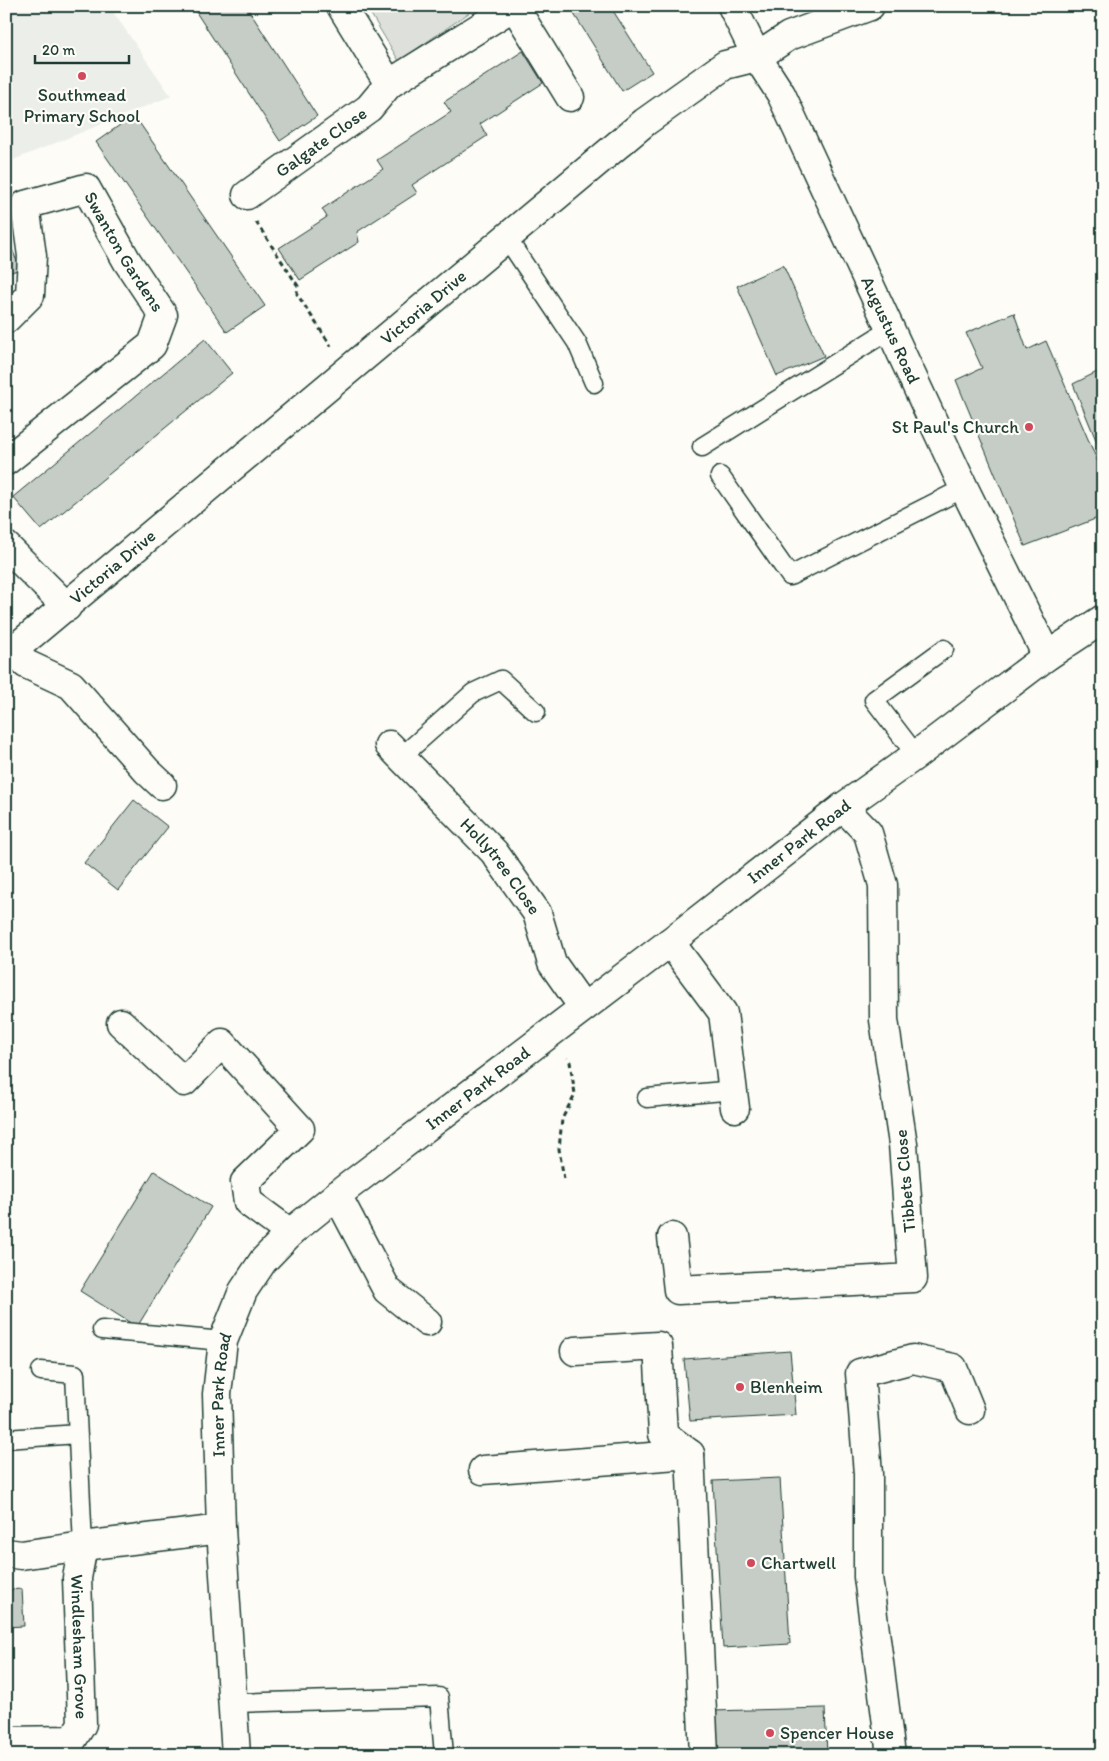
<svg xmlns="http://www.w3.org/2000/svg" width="1109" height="1761" viewBox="0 0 1109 1761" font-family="Itim,sans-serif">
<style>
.built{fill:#eceee9}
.green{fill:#dde0db;stroke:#7e8e88}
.building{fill:#c6cdc7;stroke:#1f3d34}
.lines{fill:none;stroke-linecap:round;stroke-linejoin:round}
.lane-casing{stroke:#1f3d34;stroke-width:21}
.street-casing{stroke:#1f3d34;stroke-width:31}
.secondary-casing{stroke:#1f3d34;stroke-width:31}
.path{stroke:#1f3d34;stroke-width:3;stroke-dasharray:5 4;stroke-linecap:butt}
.lane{stroke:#fdfcf7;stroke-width:18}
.street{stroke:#fdfcf7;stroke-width:28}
.secondary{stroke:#fdfcf7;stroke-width:28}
.poi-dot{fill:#d1495b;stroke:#fdfcf7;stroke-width:2}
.labels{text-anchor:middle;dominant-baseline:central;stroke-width:4.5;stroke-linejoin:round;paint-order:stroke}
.poi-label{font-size:18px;fill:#1f3d34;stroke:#fdfcf7;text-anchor:start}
.street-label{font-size:18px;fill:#1f3d34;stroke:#fdfcf7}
</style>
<rect width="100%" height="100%" fill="#fdfcf7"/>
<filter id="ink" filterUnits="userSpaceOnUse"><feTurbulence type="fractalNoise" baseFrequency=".02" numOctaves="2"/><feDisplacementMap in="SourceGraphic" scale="10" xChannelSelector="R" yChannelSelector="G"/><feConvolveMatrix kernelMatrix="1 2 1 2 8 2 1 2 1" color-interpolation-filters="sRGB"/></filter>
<g filter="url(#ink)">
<path class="built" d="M 6,6 L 109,6 L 171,96 L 6,163 Z"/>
<path class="green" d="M 366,6 L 479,6 L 399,61 Z"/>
<path class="building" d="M 192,6 L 246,6 L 317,116 L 280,141 Z
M 569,6 L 610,6 L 652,72 L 622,91 Z
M 523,51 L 543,83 L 480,124 L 487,136 L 412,185 L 417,193 L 357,232 L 359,242 L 300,280 L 279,248 L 327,217 L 322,209 L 383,169 L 377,160 L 451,112 L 444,102 Z
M 134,115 L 265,306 L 227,332 L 96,142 Z
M 6,234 L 20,269 L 6,274 Z
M 783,265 L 824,356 L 777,376 L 737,286 Z
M 1014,313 L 1027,350 L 1046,341 L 1103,474 L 1103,516 L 1025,546 L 956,380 L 982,368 L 966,333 Z
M 205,339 L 232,373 L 41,530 L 13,497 Z
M 1103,369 L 1103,457 L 1073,384 Z
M 134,800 L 168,827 L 118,890 L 84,863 Z
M 154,1171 L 211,1207 L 137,1327 L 80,1291 Z
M 790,1351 L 796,1415 L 690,1421 L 684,1359 Z
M 780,1478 L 790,1644 L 723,1648 L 713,1481 Z
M 22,1589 L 24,1626 L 6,1627 L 6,1590 Z
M 825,1708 L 827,1755 L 714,1755 L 712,1711 Z"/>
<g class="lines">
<g class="lane-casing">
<path id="lane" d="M 506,237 L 577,343 L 594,383
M 702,447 L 889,330
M 720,476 L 790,576 L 964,488
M 916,755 L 874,700 L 944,649
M 401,757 L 473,693 L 501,680 L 536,712
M 647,1098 L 734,1090
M 102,1330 L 223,1341
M 41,1371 L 75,1374 L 83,1546
M 6,1439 L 78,1434
M 232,1703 L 439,1697 L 444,1755"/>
</g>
<g class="street-casing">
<g id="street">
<path d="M 514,6 L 570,97"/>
<path d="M 389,84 L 514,6"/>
<path id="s1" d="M 247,195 L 369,108 L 389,84 L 341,6"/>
<path id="s2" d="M 6,319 L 30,295 L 32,256 L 25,205 L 86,188 L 127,261 L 163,315 L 152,345 L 6,461"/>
<path d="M 6,546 L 67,607"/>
<path d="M 13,650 L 26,664 L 71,685 L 147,771 L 162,785"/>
<path id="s3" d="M 6,656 L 645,122 L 725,65 L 757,57"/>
<path id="s4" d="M 389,745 L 494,852 L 537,913 L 552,963 L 583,1007"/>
<path d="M 670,942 L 723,1013 L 735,1108"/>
<path d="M 121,1023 L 184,1082 L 222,1043 L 300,1129 L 245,1182 L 248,1202 L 290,1233"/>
<path d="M 337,1195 L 387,1290 L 427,1322"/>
<path d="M 672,1237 L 678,1290 L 913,1278 L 903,1144 L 884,1020 L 883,885 L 868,833 L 843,807"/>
<path d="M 575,1351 L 658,1346 L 663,1434 L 690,1454"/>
<path d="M 483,1470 L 690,1454 L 704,1755"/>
<path d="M 83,1546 L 221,1529"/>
<path id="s5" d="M 6,1553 L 21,1555 L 83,1546 L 77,1578 L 82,1724 L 72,1740 L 6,1741"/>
<path d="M 891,1755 L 868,1577 L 868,1474 L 860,1373 L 913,1359 L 953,1368 L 970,1410"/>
</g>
</g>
<g class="secondary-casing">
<g id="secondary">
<path id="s6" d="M 732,6 L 757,57 L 781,94 L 964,488 L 1047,656"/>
<path d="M 757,57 L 789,36 L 870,6"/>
<path id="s7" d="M 236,1755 L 221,1529 L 217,1394 L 223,1341 L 243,1291 L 263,1261 L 290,1233 L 337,1195 L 670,942 L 843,807 L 916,755 L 1047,656 L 1103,619"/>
</g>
</g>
<path class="path" d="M 256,222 L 298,286 L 297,294 L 331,346
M 564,1179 L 559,1149 L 562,1119 L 575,1094 L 570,1062 L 567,1058"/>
<use href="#lane" class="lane"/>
<use href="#street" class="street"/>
<use href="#secondary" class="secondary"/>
</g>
</g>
<g class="poi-dot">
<circle cx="82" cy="76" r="5"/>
<circle cx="1029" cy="427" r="5"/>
<circle cx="740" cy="1387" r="5"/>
<circle cx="751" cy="1563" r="5"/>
<circle cx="770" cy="1733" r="5"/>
</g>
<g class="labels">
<g class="poi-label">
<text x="82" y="95" text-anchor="middle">Southmead<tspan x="82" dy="21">Primary School</tspan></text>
<text x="1019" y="427" text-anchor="end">St Paul's Church</text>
<text x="750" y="1387">Blenheim</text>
<text x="761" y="1563">Chartwell</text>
<text x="780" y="1733">Spencer House</text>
</g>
<g class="street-label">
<text stroke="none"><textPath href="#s1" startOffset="91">Galgate Close</textPath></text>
<text stroke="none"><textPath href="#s2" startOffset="262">Swanton Gardens</textPath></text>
<text stroke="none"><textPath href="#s3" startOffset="544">Victoria Drive</textPath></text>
<text stroke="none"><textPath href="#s6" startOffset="361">Augustus Road</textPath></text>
<text stroke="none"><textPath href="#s3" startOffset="139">Victoria Drive</textPath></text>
<text stroke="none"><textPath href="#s7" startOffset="1186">Inner Park Road</textPath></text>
<text stroke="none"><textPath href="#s4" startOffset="165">Hollytree Close</textPath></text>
<text stroke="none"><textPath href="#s7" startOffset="781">Inner Park Road</textPath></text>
<text transform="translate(905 1181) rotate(-95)">Tibbets Close</text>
<text stroke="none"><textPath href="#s7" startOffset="361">Inner Park Road</textPath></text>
<text stroke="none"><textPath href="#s5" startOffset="179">Windlesham Grove</textPath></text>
</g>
</g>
<rect width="1109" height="1761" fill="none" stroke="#fdfcf7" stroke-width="25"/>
<rect x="12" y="12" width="1084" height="1736" fill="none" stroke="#1f3d34" stroke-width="2" filter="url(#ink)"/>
<path d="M35 55v8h94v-8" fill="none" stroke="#1f3d34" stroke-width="2.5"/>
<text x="42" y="55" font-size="15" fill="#1f3d34" stroke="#fdfcf7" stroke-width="4" paint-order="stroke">20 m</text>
</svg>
